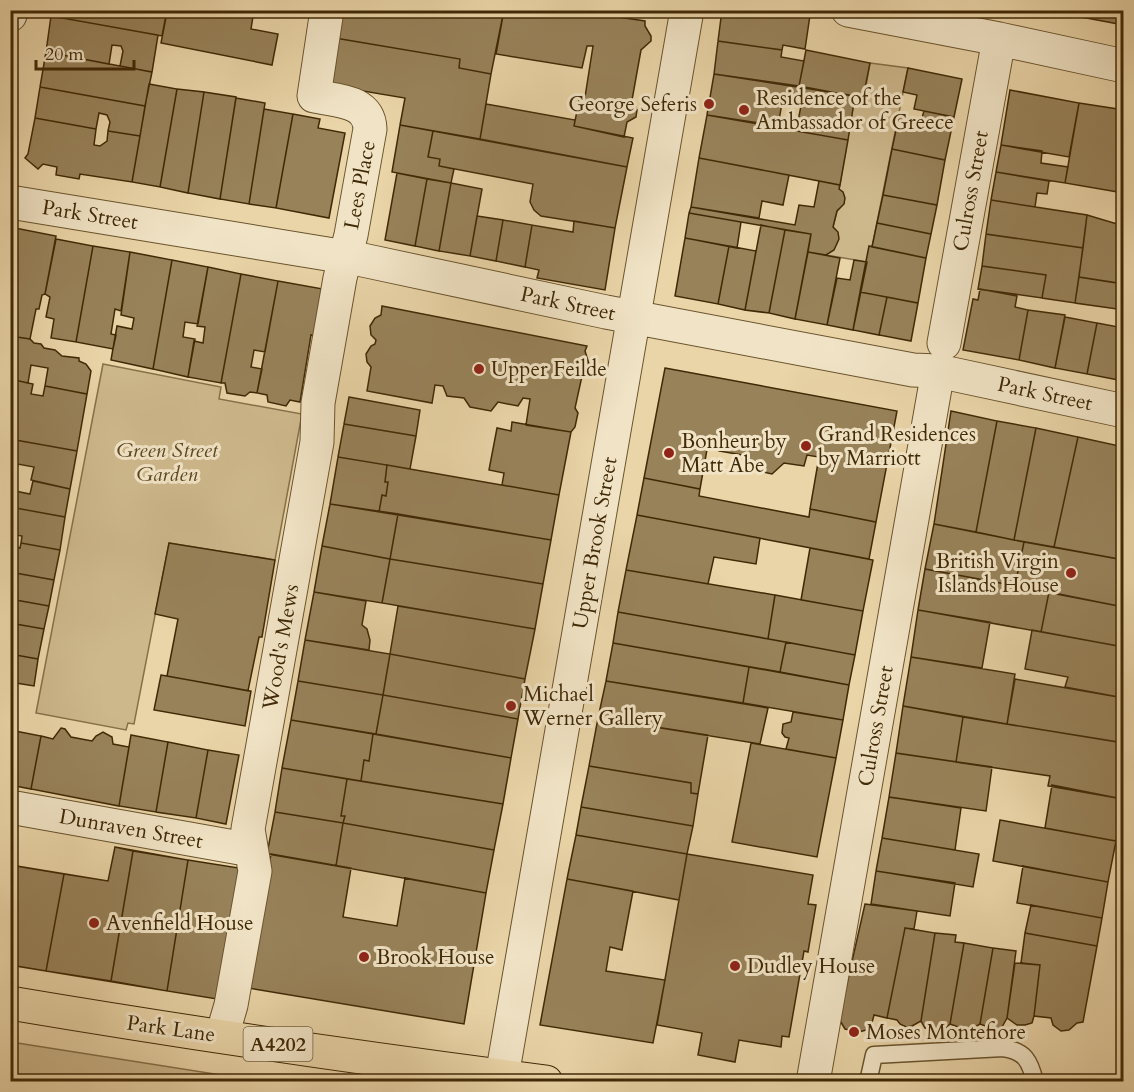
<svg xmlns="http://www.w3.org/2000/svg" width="1134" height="1092" viewBox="0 0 1134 1092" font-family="Cardo,serif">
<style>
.green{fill:#cdb88c;stroke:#867049;stroke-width:1.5}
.building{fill:#98825a;stroke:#402906;stroke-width:1.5}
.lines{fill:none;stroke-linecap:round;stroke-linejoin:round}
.service-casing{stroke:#6a542e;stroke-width:19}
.minor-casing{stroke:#6a542e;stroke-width:35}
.tertiary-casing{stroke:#6a542e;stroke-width:35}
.trunk-casing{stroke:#402906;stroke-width:35}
.service{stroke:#f1e4c6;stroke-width:16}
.minor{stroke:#f1e4c6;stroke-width:33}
.tertiary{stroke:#f1e4c6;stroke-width:33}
.trunk{stroke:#ead5a8;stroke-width:33}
.poi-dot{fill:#8f2418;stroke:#f1e4c6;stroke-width:2}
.labels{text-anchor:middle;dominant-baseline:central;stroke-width:6;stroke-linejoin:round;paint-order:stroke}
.shield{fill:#f1e4c6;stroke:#756140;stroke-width:1.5}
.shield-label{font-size:20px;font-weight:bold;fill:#402906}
.poi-label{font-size:21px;fill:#402906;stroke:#f1e4c6;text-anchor:start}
.street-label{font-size:21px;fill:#402906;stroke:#f1e4c6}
.park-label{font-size:21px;font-style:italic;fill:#5c4621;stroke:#f1e4c6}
</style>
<rect width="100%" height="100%" fill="#ead5a8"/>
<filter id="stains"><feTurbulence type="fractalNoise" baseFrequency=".00333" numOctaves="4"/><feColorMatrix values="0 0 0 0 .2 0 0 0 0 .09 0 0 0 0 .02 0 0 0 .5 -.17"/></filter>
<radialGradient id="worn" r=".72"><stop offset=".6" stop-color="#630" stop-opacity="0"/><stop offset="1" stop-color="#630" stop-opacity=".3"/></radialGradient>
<path class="green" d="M 870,63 L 908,68 L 872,247 L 867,262 L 826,255 C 836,247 844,237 833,227 L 837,211 L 844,203 L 839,189 L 855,96 L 864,97 Z
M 103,364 L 221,387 L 219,399 L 302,414 L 275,560 L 169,543 L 134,724 L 128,723 L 126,730 L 36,713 Z
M 11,1042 L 259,1081 L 11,1081 Z"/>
<path class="building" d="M 53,10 L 167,10 L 162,36 L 51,16 Z
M 195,10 L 254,10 L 251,29 L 278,34 L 272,65 L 161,43 L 167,12 L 194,17 Z
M 260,10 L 286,10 L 285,15 Z
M 340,10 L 504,10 L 491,74 L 459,68 L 460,59 L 335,38 Z
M 504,10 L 571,10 L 645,21 L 645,26 L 651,36 L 651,41 L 641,50 L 632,100 L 637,110 L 636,117 L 627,122 L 624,137 L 574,126 L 580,96 L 585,97 L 593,46 L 587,46 L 582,68 L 496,54 Z
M 722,10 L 779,10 L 810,15 L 805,49 L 783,45 L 782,50 L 718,41 Z
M 1044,10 L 1124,10 L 1124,25 Z
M 51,16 L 158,35 L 152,72 L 120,66 L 123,51 L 121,46 L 112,45 L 109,64 L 46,52 Z
M 335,38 L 460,59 L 459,68 L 491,74 L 480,139 L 400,125 L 405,98 L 327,85 Z
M 718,41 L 782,50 L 781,57 L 804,61 L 799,86 L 714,74 Z
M 806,50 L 870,63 L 863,98 L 799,86 Z
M 46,52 L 152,72 L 145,106 L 40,87 Z
M 908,68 L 962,79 L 954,117 L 914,109 L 917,95 L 903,92 Z
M 714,74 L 855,96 L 848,140 L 796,131 L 801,106 L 782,103 L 778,126 L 707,115 Z
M 149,84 L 177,89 L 160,187 L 132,182 Z
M 40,87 L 145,106 L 140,136 L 108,131 L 110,122 L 107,115 L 99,113 L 96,129 L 35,118 Z
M 177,89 L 204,92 L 188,193 L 160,187 Z
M 1010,90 L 1079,103 L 1069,157 L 1001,145 Z
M 204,92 L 236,97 L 220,199 L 188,193 Z
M 236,98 L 265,103 L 249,204 L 220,199 Z
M 1079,103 L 1124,110 L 1124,193 L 1065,183 Z
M 486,104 L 575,120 L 574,126 L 633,138 L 627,167 L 480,139 Z
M 264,109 L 293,114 L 276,208 L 249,204 Z
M 924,111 L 954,117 L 945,160 L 892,149 L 899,116 L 921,121 Z
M 293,114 L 320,119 L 318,128 L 345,133 L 329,218 L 276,208 Z
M 707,115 L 848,140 L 840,185 L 699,158 Z
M 35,118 L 96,129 L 94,145 L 100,146 L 107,141 L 108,131 L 140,136 L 132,182 L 80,174 L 79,179 L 56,175 L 57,167 L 43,164 L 38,169 L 25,158 L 28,154 Z
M 400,125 L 433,131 L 428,157 L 440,159 L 439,166 L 454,169 L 451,183 L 392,172 Z
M 433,131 L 627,167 L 615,228 L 541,216 L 534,210 L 530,202 L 533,184 L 439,166 L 440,159 L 428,157 Z
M 1001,145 L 1042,151 L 1041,163 L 1068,167 L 1065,183 L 996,172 Z
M 892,149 L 945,160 L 937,205 L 883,195 Z
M 699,158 L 789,175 L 783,205 L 762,201 L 759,218 L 691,207 Z
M 996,172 L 1049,181 L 1047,194 L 1037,193 L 1035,207 L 991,200 Z
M 397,173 L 427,179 L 415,246 L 385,240 Z
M 427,179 L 451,183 L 439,251 L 415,246 Z
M 819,181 L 840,185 L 839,189 L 843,192 L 845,198 L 844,204 L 837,211 L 833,227 L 838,232 L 839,239 L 834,250 L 826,255 L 808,252 L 811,234 L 689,213 L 691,207 L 795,225 L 799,205 L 814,207 Z
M 451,183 L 482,189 L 470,256 L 439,251 Z
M 883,195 L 937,205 L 931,234 L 877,223 Z
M 991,200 L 1087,215 L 1083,248 L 986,234 Z
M 689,213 L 741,222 L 737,248 L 685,238 Z
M 1087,215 L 1124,226 L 1124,284 L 1079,277 Z
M 477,216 L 503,220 L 496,261 L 470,256 Z
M 503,220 L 532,225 L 525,267 L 496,261 Z
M 574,221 L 615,228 L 605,290 L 537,278 L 539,270 L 525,267 L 532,225 L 573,232 Z
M 877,223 L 931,234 L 926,258 L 872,247 Z
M 761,225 L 785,230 L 769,313 L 745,310 Z
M 15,228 L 56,236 L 45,294 L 42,295 L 39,309 L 36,309 L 30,339 L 10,336 L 10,250 Z
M 785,230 L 811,234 L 795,319 L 769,313 Z
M 986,234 L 1083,248 L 1075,303 L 1042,298 L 1046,275 L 982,266 Z
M 685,238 L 729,246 L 718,304 L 675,296 Z
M 56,239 L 93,246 L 76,342 L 51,338 L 54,319 L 46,317 L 50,297 L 45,294 Z
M 93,246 L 130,252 L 121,311 L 115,309 L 111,334 L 116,335 L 113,349 L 76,342 Z
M 729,246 L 756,251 L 745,310 L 718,304 Z
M 869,246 L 926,258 L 918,303 L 860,292 Z
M 130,252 L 172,260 L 153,369 L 111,360 L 117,326 L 132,329 L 134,318 L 121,315 Z
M 808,252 L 840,258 L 827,325 L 795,319 Z
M 172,260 L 208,267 L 198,324 L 185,322 L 183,337 L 195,339 L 188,377 L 153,369 Z
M 854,260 L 867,262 L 853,330 L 827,325 L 837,278 L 850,280 Z
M 982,266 L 1046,275 L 1042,298 L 978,289 Z
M 208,267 L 241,274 L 221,383 L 188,377 L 194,341 L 203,343 L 205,327 L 197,326 Z
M 241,274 L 278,281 L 265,352 L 254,350 L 251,367 L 262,369 L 257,393 L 250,392 L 245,396 L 227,393 L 225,383 L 221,383 Z
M 1079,277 L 1124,284 L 1124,310 L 1075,303 Z
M 278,281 L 323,289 L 316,336 L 311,335 L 300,402 L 290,400 L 286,406 L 268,402 L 267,395 L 257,393 Z
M 980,289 L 1017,296 L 1015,307 L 1028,310 L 1019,360 L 963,350 L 973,299 L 978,300 Z
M 860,292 L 887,297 L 879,335 L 853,330 Z
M 887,297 L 918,303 L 911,341 L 879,335 Z
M 382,306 L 587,346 L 585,351 L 589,364 L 582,376 L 575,408 L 578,413 L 575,427 L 571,432 L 526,425 L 530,399 L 523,398 L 518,406 L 498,402 L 491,411 L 470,407 L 464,398 L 447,396 L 443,386 L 435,385 L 432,403 L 367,391 L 371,367 L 367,362 L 366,354 L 371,346 L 375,344 L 376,340 L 371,335 L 370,326 L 375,318 L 381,315 Z
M 1028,310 L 1065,315 L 1055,368 L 1019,360 Z
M 1065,317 L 1097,323 L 1087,374 L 1055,368 Z
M 1097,323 L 1124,328 L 1124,381 L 1087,374 Z
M 10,336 L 30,339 L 34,343 L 41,344 L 44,348 L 55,350 L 62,356 L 79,358 L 79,361 L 86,364 L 91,371 L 87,394 L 45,386 L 48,368 L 31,365 L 28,383 L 10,379 Z
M 665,368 L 897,411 L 876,522 L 810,509 L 819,457 L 807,455 L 804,466 L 784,463 L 772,474 L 749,469 L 742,455 L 719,451 L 722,440 L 709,438 L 700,489 L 644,478 Z
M 10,379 L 33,384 L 31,394 L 43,396 L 45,386 L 87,394 L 77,451 L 10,439 Z
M 349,397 L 420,410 L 416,436 L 344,424 Z
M 951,411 L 997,421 L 976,532 L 934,524 Z
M 997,421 L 1036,428 L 1014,540 L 976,532 Z
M 512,422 L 571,432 L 559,495 L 502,485 L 504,473 L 489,470 L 497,428 L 511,431 Z
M 344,424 L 416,436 L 410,469 L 338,457 Z
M 1036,428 L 1078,437 L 1054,547 L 1014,540 Z
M 1078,437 L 1124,447 L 1124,560 L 1054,547 Z
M 10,439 L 77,451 L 70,489 L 31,480 L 34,467 L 18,464 L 15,478 L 10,477 Z
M 338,457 L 387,465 L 385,482 L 388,482 L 386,496 L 382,495 L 379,512 L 330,504 Z
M 387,465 L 559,495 L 551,540 L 379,512 L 382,495 L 386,496 L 388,482 L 385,482 Z
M 644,478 L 700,489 L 699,496 L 809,517 L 810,509 L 876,522 L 869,559 L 637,515 Z
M 33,481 L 70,489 L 65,517 L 10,507 L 10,490 L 30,494 Z
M 330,504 L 398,514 L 390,559 L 322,546 Z
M 10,507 L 65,517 L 60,550 L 21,543 L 22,536 L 10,534 Z
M 398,514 L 551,540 L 543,584 L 390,559 Z
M 637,515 L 760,538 L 756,564 L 714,557 L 708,584 L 626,570 Z
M 934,524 L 1024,542 L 1015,586 L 925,569 Z
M 1024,542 L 1124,560 L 1124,607 L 1015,586 Z
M 21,543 L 60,550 L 54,580 L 10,572 L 10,546 L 20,548 Z
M 169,543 L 275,560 L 262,637 L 259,637 L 248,691 L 167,676 L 178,619 L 155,614 Z
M 322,546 L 390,559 L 382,603 L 314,592 Z
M 810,548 L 873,560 L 863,611 L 801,600 Z
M 390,559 L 543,584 L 535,629 L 382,603 Z
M 925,569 L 1049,592 L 1041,632 L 918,610 Z
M 626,570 L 775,595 L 768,639 L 618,612 Z
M 10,572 L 54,580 L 49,606 L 10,599 Z
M 314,592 L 366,601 L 362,625 L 367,629 L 370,640 L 369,650 L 305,640 Z
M 1049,592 L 1124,607 L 1124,647 L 1041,632 Z
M 775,595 L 863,611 L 855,655 L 768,639 Z
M 10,599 L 49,606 L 44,629 L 10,623 Z
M 398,606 L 535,629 L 525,679 L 390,654 Z
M 918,610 L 990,622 L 982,668 L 911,657 Z
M 618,612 L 786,642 L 780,672 L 613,643 Z
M 10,623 L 44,629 L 38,659 L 10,654 Z
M 1032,630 L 1124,647 L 1124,698 L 1065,687 L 1068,677 L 1025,669 Z
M 305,640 L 390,654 L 383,695 L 298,681 Z
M 786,642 L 855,655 L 849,685 L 780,672 Z
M 613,643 L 749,667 L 743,703 L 606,681 Z
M 10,654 L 38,659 L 34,686 L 10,682 Z
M 390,654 L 525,679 L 518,719 L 383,695 Z
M 911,657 L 1015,674 L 1007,724 L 903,706 Z
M 749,667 L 849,685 L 843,720 L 743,703 Z
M 161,675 L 251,691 L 245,726 L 154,710 Z
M 1015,679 L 1124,698 L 1124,743 L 1007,724 Z
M 298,681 L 383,695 L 376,734 L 291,720 Z
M 606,681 L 768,708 L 760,744 L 598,718 Z
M 383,695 L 518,719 L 511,758 L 376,734 Z
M 903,706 L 963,717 L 956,762 L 896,753 Z
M 793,712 L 843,720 L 836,758 L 786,749 L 789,738 L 785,737 L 782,733 L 783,724 L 791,722 Z
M 963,717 L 1124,743 L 1123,799 L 1048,786 L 1050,776 L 956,762 Z
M 598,718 L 708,735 L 698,794 L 691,793 L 691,783 L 589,766 Z
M 291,720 L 373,734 L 369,761 L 364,760 L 361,781 L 282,768 Z
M 61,728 L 65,729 L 71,737 L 92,741 L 96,736 L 103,732 L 112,737 L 113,744 L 129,747 L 119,806 L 31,789 L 41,736 L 53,739 Z
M 10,730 L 41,736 L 31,789 L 10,785 Z
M 373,734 L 511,758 L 503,804 L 361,781 L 364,760 L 369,761 Z
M 131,735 L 168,742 L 156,812 L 119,806 Z
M 168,742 L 208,750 L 196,818 L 156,812 Z
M 751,743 L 836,758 L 817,857 L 732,842 Z
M 208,750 L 239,755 L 226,824 L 196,818 Z
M 896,753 L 992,767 L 986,811 L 889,797 Z
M 589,766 L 691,783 L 691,793 L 698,794 L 693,826 L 581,807 Z
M 282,768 L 347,779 L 341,816 L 345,816 L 343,823 L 275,812 Z
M 347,779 L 503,804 L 494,850 L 343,823 L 345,816 L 341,816 Z
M 1052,785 L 1123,799 L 1116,841 L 1045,828 Z
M 889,797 L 961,808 L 955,850 L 882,838 Z
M 581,807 L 693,826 L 687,854 L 576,835 Z
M 275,812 L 343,823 L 336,866 L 267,854 Z
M 1000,820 L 1116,841 L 1108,882 L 993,861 Z
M 343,823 L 494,850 L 486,893 L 336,866 Z
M 576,835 L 687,854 L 679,900 L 567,879 Z
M 882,838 L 979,854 L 973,887 L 876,871 Z
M 115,847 L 188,860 L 167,991 L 10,965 L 10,865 L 108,881 Z
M 115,847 L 133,851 L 111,981 L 46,971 L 64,874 L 108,881 Z
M 133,851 L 188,860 L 167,991 L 111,981 Z
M 271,854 L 351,868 L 343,917 L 397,926 L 405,878 L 486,893 L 464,1024 L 248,988 Z
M 687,854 L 813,875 L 808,904 L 816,905 L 808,952 L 804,951 L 789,1037 L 782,1036 L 781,1047 L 739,1040 L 735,1062 L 698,1055 L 702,1033 L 657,1025 Z
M 188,860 L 239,868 L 217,999 L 167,991 Z
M 10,865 L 64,874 L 46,971 L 10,965 Z
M 1023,866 L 1108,882 L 1102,918 L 1017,903 Z
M 876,871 L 955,883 L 950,916 L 871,904 Z
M 567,879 L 633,891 L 622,950 L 610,947 L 606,971 L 665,980 L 653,1043 L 540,1025 Z
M 865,904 L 917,911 L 914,929 L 905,928 L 887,1018 L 874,1015 L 872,1023 L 866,1030 L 859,1032 L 845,1029 L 839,1019 Z
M 1031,905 L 1102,918 L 1097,946 L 1025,933 Z
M 905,928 L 935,933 L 921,1021 L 912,1026 L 906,1027 L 900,1024 L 897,1020 L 887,1018 Z
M 935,933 L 956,935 L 955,942 L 964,943 L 950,1024 L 940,1032 L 925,1028 L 921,1021 Z
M 1025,933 L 1097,946 L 1083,1022 L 1077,1023 L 1069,1030 L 1061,1031 L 1053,1025 L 1051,1018 L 1034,1016 L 1040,965 L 1021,963 Z
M 964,943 L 993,948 L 980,1024 L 972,1029 L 964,1029 L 950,1024 Z
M 993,948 L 1016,951 L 1007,1018 L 1002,1027 L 996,1030 L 980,1024 Z
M 1015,963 L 1040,965 L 1034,1016 L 1032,1023 L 1025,1025 L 1017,1025 L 1007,1018 Z"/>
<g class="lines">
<g class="service-casing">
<path id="service" d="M 868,1082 L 874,1055 L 1003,1048 C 1025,1051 1030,1061 1035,1082"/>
</g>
<g class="minor-casing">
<path id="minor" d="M 848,10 L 999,39 L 1124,66
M 10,15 L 11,10
M 944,343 L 999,39
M 10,807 L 251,850
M 222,1036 L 231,1005 L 255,871 L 248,829 L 317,442 L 318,403 L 340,278 L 351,235 L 370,129 C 369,100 337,101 314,96 L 327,10
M 813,1082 L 938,371"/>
</g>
<g class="tertiary-casing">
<path id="tertiary" d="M 10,202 L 358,259 L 606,312 L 913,370 L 938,371 L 1124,411
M 502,1076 L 687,10"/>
</g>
<g class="trunk-casing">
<path id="trunk" d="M 10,1003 C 188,1033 367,1059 546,1082"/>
</g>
<use href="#service" class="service"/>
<use href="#minor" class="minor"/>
<use href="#tertiary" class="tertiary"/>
<use href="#trunk" class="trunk"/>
</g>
<g class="poi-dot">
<circle cx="709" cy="104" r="6"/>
<circle cx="744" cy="110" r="6"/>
<circle cx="479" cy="369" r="6"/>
<circle cx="806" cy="446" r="6"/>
<circle cx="669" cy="453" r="6"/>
<circle cx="1071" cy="573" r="6"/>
<circle cx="511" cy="706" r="6"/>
<circle cx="94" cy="923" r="6"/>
<circle cx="364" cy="957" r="6"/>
<circle cx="735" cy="966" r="6"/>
<circle cx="854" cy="1032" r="6"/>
</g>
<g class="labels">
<rect class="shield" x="243.5" y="1027" width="69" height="34" rx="4.5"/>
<g class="shield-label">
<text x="278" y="1044">A4202</text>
</g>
<g class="poi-label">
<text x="756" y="98">Residence of the<tspan x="756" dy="24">Ambassador of Greece</tspan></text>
<text x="697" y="104" text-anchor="end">George Seferis</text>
<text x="491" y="369">Upper Feilde</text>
<text x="818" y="434">Grand Residences<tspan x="818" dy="24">by Marriott</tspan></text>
<text x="681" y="441">Bonheur by<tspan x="681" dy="24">Matt Abe</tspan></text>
<text x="1059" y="561" text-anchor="end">British Virgin<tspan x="1059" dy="24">Islands House</tspan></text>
<text x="523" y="694">Michael<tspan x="523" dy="24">Werner Gallery</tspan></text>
<text x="106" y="923">Avenfield House</text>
<text x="376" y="957">Brook House</text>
<text x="747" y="966">Dudley House</text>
<text x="866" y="1032">Moses Montefiore</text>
</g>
<g class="street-label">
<text transform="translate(360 185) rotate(-79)">Lees Place</text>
<text transform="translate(971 191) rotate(-80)">Culross Street</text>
<text transform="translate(90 215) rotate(9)">Park Street</text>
<text transform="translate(568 304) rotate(12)">Park Street</text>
<text transform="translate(1045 394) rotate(12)">Park Street</text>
<text transform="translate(595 543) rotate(-80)">Upper Brook Street</text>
<text transform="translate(281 647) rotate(-80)">Wood's Mews</text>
<text transform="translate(876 726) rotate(-80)">Culross Street</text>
<text transform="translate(131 829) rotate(10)">Dunraven Street</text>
<text transform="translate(171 1029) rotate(8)">Park Lane</text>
</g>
<g class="park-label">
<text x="167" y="450">Green Street<tspan x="167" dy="24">Garden</tspan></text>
</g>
</g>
<rect width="1134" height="1092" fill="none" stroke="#ead5a8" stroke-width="36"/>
<rect x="12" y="12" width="1110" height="1068" fill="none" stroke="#402906" stroke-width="3"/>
<rect x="18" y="18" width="1098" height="1056" fill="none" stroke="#402906" stroke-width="1.5"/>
<path d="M36 60v9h98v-9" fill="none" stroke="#402906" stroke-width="3"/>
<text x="45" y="60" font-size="18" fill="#402906" stroke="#f1e4c6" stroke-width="4.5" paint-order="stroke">20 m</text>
<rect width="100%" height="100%" filter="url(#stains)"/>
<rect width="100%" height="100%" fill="url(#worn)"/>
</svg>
